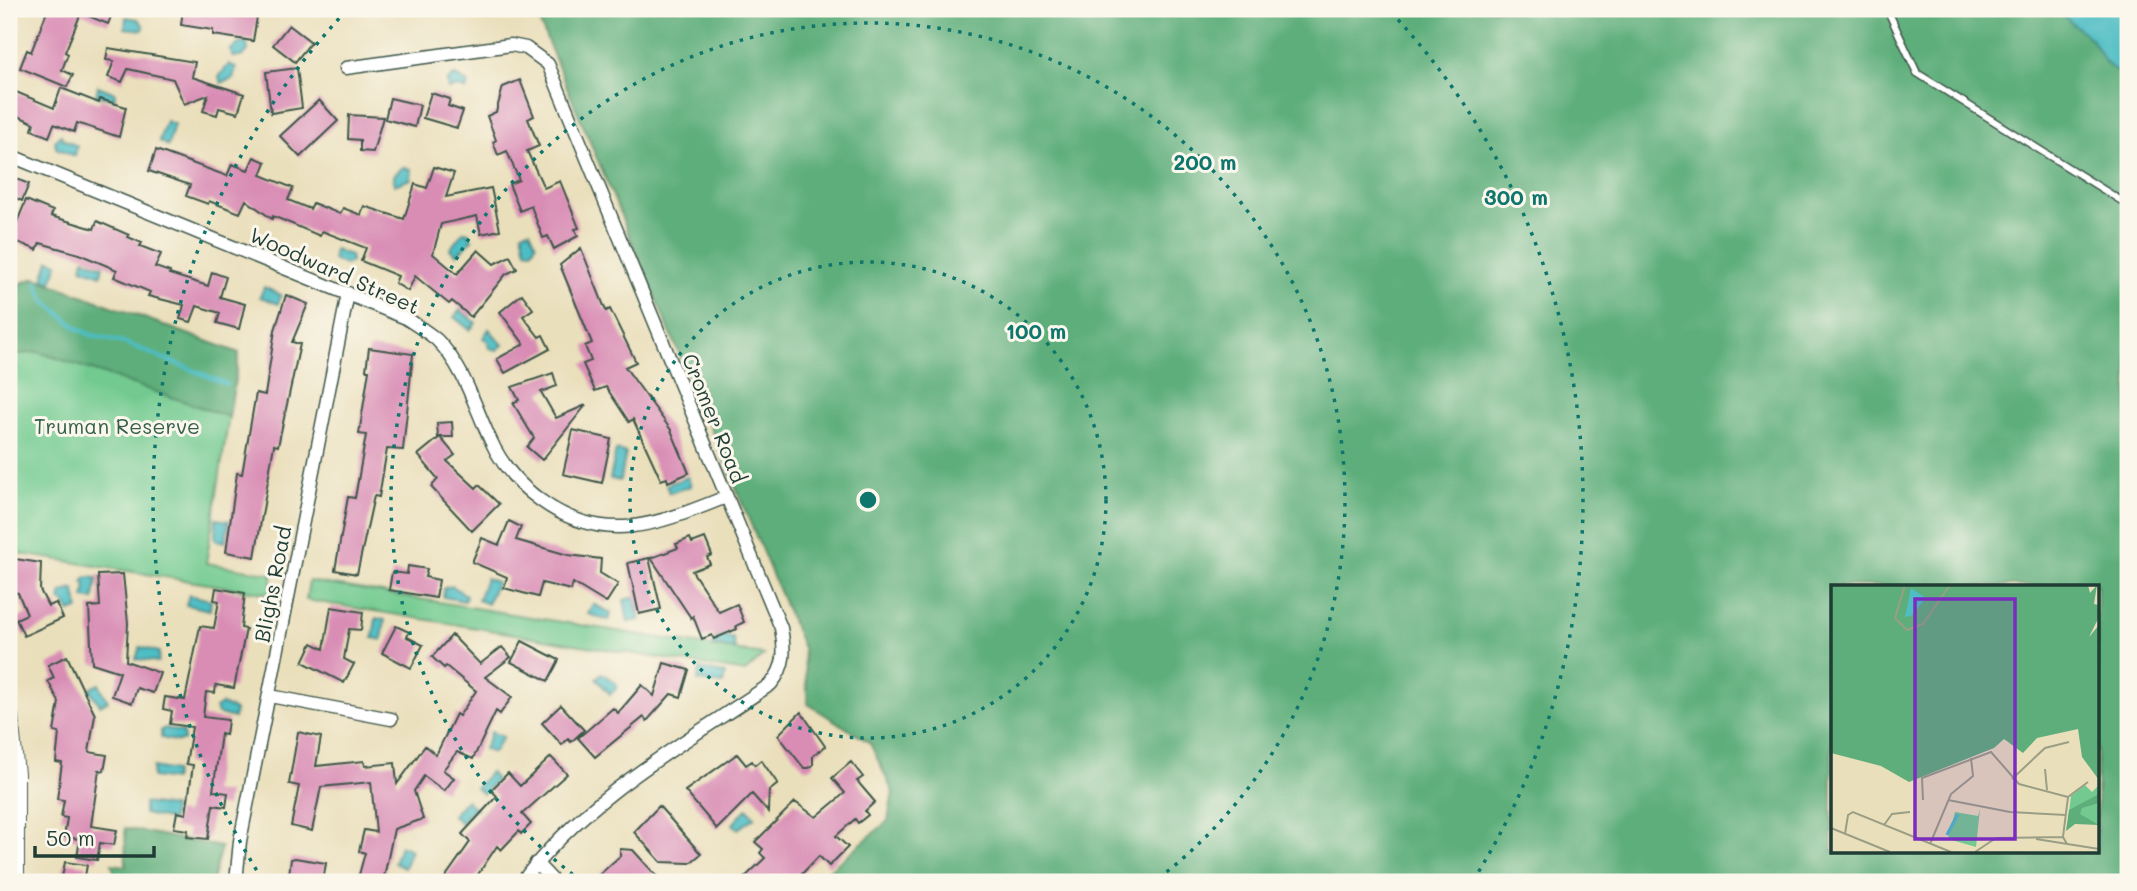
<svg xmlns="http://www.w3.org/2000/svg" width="2137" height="891" viewBox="0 0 2137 891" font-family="Mali,sans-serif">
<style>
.green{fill:#72ca90;stroke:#488462;stroke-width:2}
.forest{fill:#5dae7a;stroke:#3e7657;stroke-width:2;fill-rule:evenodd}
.water{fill:#4ebdc4;stroke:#367d7c;stroke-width:2}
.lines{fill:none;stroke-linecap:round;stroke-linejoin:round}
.stream{stroke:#4ebdc4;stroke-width:4.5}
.building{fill:#d98db5}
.lane-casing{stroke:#3d5548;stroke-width:9}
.street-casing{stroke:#3d5548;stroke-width:15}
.secondary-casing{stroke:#3d5548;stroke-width:20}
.lane{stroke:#fff;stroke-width:6}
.street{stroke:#fff;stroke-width:12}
.secondary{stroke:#fff;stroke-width:18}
.ring{fill:none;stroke:#0f766e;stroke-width:3.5;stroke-dasharray:3.5 7}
.labels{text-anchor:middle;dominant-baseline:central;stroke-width:6;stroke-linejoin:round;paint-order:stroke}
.street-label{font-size:21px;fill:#1f3d34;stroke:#fbf7ec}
.park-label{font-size:21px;fill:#34604b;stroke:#fbf7ec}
.inset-river{fill:none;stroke:#4ebdc4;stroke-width:3.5}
.inset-road{fill:none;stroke:#999e85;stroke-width:2}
.view{fill:#7b2cbf;fill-opacity:0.15;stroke:#7b2cbf;stroke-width:3.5}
.inset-edge{fill:none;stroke:#1f3d34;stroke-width:3.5}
.centre{fill:#0f766e;stroke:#fbf7ec;stroke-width:3.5}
.ring-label{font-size:21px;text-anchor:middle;font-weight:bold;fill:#0f766e;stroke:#fbf7ec;stroke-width:6;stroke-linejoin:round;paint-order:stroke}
</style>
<rect width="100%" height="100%" fill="#fbf7ec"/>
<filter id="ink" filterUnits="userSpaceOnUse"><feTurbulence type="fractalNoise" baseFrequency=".0143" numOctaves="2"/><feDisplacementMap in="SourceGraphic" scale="14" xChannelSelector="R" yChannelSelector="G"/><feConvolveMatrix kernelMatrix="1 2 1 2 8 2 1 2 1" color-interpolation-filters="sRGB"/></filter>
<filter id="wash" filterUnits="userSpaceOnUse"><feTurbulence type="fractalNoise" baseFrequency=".00686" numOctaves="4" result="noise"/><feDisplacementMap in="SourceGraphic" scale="28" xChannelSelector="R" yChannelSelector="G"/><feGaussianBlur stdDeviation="1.57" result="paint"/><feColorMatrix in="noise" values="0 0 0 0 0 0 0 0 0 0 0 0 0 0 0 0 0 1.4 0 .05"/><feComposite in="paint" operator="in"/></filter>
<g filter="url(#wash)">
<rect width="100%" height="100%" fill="#eadfbb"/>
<path class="green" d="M 35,278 L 239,353 L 206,563 L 273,574 L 270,594 L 9,552 L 9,288 Z
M 309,581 L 764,655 L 745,672 L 306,600 Z"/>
<path class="forest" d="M 534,9 L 2128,9 L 2128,882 L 815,882 L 888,821 L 893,792 L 870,743 L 808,704 L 803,648 ZM 1832,586 L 2097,586 L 2097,851 L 1832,851 Z
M 35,278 L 239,353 L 229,417 L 39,352 L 9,355 L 9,288 Z
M 125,828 L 221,847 L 212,882 L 117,882 L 112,864 L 126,866 Z"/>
<path class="water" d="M 2055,9 L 2128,9 L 2128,82 L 2105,62 L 2091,39 Z
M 126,17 L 138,19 L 144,26 L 143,30 L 125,28 Z
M 242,42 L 247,43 L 248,51 L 241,57 L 233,57 L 230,50 Z
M 229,64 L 236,68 L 233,79 L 221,83 L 219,77 Z
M 455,76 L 468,83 L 466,90 L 459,87 L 448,89 L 447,80 Z
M 98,86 L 115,93 L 115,99 L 96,96 Z
M 166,121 L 174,124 L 168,146 L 159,141 Z
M 61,135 L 63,139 L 77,146 L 75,156 L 56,148 L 55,141 Z
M 403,167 L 411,169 L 411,179 L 394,185 L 394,175 Z
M 530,230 L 536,244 L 532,251 L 526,250 L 522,232 Z
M 463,232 L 469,233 L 472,240 L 457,255 L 450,249 Z
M 334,250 L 350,255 L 351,262 L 345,265 L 333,260 Z
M 84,259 L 103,266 L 101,275 L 82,268 Z
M 49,260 L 58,263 L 52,282 L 43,279 Z
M 264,287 L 281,295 L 278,304 L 260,297 Z
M 460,310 L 476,323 L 470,330 L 454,317 Z
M 489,329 L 503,345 L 497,350 L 489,348 L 488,341 L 483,338 Z
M 616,450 L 626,453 L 620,481 L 610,479 Z
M 688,477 L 691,486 L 669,493 L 666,485 Z
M 216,519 L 229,521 L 225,542 L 215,540 Z
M 87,577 L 97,578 L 94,600 L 84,598 L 86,585 L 83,582 Z
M 486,578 L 497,582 L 487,604 L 478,600 Z
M 452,586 L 466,595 L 465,601 L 443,597 L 444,588 Z
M 74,589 L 79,609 L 69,612 L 67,605 L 60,600 L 62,592 Z
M 189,595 L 211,600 L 210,610 L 186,605 Z
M 635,597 L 640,620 L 628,622 L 624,600 Z
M 593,604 L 611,613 L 608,620 L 588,614 Z
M 376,618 L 385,620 L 382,640 L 373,638 Z
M 723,636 L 733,638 L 735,649 L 713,645 L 714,640 Z
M 140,647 L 159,652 L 158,662 L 136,659 Z
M 700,669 L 725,674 L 723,684 L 698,681 Z
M 602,673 L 617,684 L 616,689 L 610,694 L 596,678 Z
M 99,684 L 108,701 L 100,705 L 89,689 Z
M 221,704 L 235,710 L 234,718 L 218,714 L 215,708 Z
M 165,728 L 183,732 L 184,740 L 179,742 L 161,738 L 161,730 Z
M 491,732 L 503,737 L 493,753 L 484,749 Z
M 153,767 L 175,771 L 173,780 L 152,777 Z
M 490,772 L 496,780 L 483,794 L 476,788 Z
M 466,800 L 476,809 L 472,809 L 461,823 L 452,815 Z
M 144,803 L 173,807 L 172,820 L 144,814 Z
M 747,808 L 755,817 L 738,829 L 733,824 Z
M 400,845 L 411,850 L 404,868 L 394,863 Z"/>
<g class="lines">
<path class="stream" d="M 37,283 L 44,300 L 77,328 L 91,335 L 125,343 L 227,384"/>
</g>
<g id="blocks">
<path class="building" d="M 48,9 L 114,9 L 108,24 L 81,13 L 65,52 L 68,54 L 62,70 L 73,75 L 67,87 L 20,68 L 27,50 L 31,52 Z
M 183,9 L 257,17 L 253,41 L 213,35 L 213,30 L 181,25 Z
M 289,25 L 311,42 L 295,62 L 273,45 Z
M 108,48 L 195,62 L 192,77 L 244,94 L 238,113 L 219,108 L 217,115 L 203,111 L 208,95 L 184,104 L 173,79 L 128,69 L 122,82 L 108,77 L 114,61 L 106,60 Z
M 297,68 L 302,108 L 271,113 L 266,72 Z
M 520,80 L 534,116 L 528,119 L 539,146 L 527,151 L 544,188 L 560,181 L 579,228 L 575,229 L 578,236 L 554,249 L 548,236 L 543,238 L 531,206 L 520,211 L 509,184 L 519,180 L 507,151 L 498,155 L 493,142 L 496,140 L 487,116 L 496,112 L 503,87 Z
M 61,88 L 99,103 L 100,99 L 126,107 L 119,137 L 77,123 L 74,132 L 54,124 L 49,137 L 32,130 L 34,123 L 9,112 L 9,89 L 54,108 Z
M 431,93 L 450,99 L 448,106 L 463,111 L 457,128 L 423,118 Z
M 390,98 L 420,105 L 415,127 L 385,119 Z
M 319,100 L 338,121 L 300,157 L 280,136 Z
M 349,115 L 383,117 L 373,152 L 360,151 L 360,140 L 348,139 Z
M 156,150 L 227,176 L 232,164 L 248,170 L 254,157 L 266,162 L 261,175 L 293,188 L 288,200 L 310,209 L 313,203 L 340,214 L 343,208 L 361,215 L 364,206 L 404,219 L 415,184 L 427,188 L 434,167 L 454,173 L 446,197 L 491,188 L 500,230 L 481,234 L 477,216 L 441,224 L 433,254 L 457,274 L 478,250 L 494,264 L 510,256 L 517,269 L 506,274 L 471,317 L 452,301 L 449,304 L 415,276 L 408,291 L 395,283 L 398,276 L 361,261 L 366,248 L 322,231 L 320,236 L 273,216 L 272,219 L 246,200 L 240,213 L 209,201 L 208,204 L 186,196 L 190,185 L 149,171 Z
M 9,176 L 29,184 L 22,201 L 9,195 Z
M 26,200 L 53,211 L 51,216 L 94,229 L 97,221 L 129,235 L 128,237 L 142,243 L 140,246 L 161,254 L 155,267 L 170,272 L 169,274 L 208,286 L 212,272 L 226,277 L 220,297 L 245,304 L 239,329 L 217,323 L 220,313 L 197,306 L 191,322 L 180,319 L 184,305 L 148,296 L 150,292 L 114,277 L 117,270 L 79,254 L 40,243 L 37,250 L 10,239 Z
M 581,248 L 606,311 L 610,309 L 636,362 L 625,367 L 671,430 L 689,473 L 668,482 L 667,478 L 661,480 L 633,419 L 629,422 L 606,387 L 595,391 L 583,364 L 591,361 L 585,346 L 592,343 L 560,265 Z
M 522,294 L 533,309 L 523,316 L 539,337 L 543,335 L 550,349 L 505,373 L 497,359 L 524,344 L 500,312 Z
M 286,295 L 308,304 L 292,342 L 300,344 L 278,446 L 274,445 L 255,557 L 226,552 L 237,473 L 242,474 L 256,393 L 265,395 L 275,330 Z
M 369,348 L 413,354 L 403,450 L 387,449 L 379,497 L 374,496 L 357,574 L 335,570 L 348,497 L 355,498 L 366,435 L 359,434 L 369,370 L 366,370 Z
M 553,373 L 557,386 L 541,392 L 556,418 L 586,405 L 542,460 L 527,447 L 534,438 L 513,403 L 519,400 L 512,387 Z
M 452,422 L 453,437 L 438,437 L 437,423 Z
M 573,430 L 611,439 L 602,483 L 563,474 Z
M 440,437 L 455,455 L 447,461 L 476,488 L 479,485 L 499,504 L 472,531 L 431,487 L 438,479 L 418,455 Z
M 509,521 L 521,527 L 516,540 L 568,555 L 601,559 L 600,573 L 618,584 L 606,603 L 573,583 L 571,590 L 542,583 L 538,597 L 504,588 L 507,577 L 472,562 L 482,538 L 499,545 Z
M 690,538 L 692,543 L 705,538 L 712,555 L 707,557 L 710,564 L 692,571 L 719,612 L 737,604 L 744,622 L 736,626 L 737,629 L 714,639 L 712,635 L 702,639 L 693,616 L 691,618 L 651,558 L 678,548 L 676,544 Z
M 9,558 L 41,563 L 40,590 L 48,606 L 56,603 L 63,618 L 24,636 L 16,619 L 27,614 L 18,593 L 13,592 L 15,580 L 9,579 Z
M 649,558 L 661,609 L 639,614 L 628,563 Z
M 408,566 L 427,569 L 425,577 L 439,580 L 436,598 L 389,590 L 392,572 L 407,574 Z
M 123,574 L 128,623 L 126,661 L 160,673 L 153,693 L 137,688 L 132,703 L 112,696 L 120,672 L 92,663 L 89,607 L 100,606 L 98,575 Z
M 216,588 L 245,593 L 241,628 L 246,629 L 234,688 L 216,685 L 215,693 L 206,692 L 203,717 L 228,720 L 226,735 L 221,734 L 213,791 L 228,793 L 226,807 L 213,805 L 208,839 L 187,837 L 188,830 L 174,828 L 177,812 L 186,814 L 193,765 L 186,764 L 192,727 L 170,724 L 172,711 L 163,709 L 165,697 L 185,700 L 200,626 L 214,628 L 219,601 L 214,600 Z
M 331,607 L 363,612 L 361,630 L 349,629 L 344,659 L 354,664 L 344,683 L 303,662 L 312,643 L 324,649 Z
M 396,626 L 409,632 L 407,637 L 423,645 L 411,668 L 382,653 Z
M 452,635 L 480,664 L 502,647 L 511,657 L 485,677 L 512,697 L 500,714 L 496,711 L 473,759 L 457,752 L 443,770 L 454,778 L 444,791 L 424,776 L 414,791 L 423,819 L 394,829 L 383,882 L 357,882 L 365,853 L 359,851 L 364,830 L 376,832 L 371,782 L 321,787 L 312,831 L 291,826 L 299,786 L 289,784 L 298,732 L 321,737 L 316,766 L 364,761 L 365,766 L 395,763 L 397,784 L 425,746 L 436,755 L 456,714 L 459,716 L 476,691 L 446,666 L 444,668 L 432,657 Z
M 522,641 L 559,660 L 548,681 L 511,662 Z
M 67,656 L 95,715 L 89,752 L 107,755 L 104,771 L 99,770 L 91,826 L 117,830 L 114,845 L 100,843 L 97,860 L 77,857 L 80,839 L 64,837 L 67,818 L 61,817 L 64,800 L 57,799 L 62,763 L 56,762 L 59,733 L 54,732 L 59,702 L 48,681 L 54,678 L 48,665 Z
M 664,663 L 689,670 L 681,697 L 671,694 L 647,721 L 644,717 L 595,757 L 578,738 L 613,708 L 618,713 L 642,685 L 654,696 Z
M 561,705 L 584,730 L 571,742 L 568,739 L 562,745 L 542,723 Z
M 801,712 L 825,746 L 813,756 L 813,765 L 809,768 L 804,768 L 778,735 Z
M 737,754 L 746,765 L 752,761 L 755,765 L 761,760 L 778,784 L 769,791 L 768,812 L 752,794 L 717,829 L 685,791 Z
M 551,757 L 567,774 L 522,814 L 531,824 L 521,834 L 519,831 L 501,850 L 497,846 L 473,882 L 442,882 L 470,842 L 462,834 L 497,796 L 491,790 L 508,773 L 520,786 Z
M 851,762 L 863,777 L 857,781 L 875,802 L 865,811 L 868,815 L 858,823 L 855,819 L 836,836 L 848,847 L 829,866 L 819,856 L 794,882 L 786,875 L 779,882 L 740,882 L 765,858 L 760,853 L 763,849 L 755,842 L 795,802 L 816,817 L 845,793 L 832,778 Z
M 659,806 L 701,854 L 690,863 L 661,862 L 634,832 Z
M 620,849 L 633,850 L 662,882 L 607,882 L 600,874 L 620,856 Z
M 295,858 L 326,863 L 323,882 L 288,882 L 291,859 Z
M 65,862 L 87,865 L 84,882 L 61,882 Z"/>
</g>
</g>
<g filter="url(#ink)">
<use href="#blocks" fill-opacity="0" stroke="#3d5548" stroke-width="2"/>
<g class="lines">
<g class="lane-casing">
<path id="lane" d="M 1887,9 L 1917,73 L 2128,205"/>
</g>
<g class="street-casing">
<path id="street" d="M 346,68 L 511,45 L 526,48 L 548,64 L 781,628 C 785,650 786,666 771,684 C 684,743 586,797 522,882
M 9,155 L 406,318 C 416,325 428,332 437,340 C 464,367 474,405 490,439 C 501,464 518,484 540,500 C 604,547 659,524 726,497
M 270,696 L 391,719
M 536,863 L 554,882
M 236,882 L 240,841 L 348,293"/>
</g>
<g class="secondary-casing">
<path id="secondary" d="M 9,716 L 15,774 L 15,882"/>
</g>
<use href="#lane" class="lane"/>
<use href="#street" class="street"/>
<use href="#secondary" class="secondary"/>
</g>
</g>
<g class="ring">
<circle cx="868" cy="500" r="238"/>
<path d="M581 881A477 477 0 1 1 1155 881"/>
<path d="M262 879A715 715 0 0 1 345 12M1391 12A715 715 0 0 1 1474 879"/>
</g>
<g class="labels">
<g class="street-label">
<text transform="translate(335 270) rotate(24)">Woodward Street</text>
<text transform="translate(715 418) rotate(68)">Cromer Road</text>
<text transform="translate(272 584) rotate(-79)">Blighs Road</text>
</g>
<g class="park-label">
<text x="117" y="425">Truman Reserve</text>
</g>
</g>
<g transform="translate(1831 585)">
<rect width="268" height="268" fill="#eadfbb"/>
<path d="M 254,200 L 261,207 L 268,200 L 268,240 L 237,235 L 240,211 ZM 149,224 L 145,262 L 117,254 L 124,227 L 147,231 Z" fill="#72ca90"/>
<path d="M 0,0 L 257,0 L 259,8 L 266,0 L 263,19 L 268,20 L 268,32 L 258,52 L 268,40 L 268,195 L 251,172 L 247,144 L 206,153 L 192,168 L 173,154 L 163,163 L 78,197 L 50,181 L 0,168 ZM 268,209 L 268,218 L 251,223 L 249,229 L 268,240 L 244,239 L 235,246 L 238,225 Z" fill="#5dae7a"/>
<path d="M 80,3 L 95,13 L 80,31 L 74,32 Z" fill="#4ebdc4"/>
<path class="inset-river" d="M 116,250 L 127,229"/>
<path class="inset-road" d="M 74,0 L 64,33 L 76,45 L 92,39 L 119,0M 214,184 L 216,205M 181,194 L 214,163 L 238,157M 237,212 L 257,197M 92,215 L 91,193 L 160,167 L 188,199 L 237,212 L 232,252 L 236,259M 117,215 L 179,227 L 235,230M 53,240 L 61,229 L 79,227M 0,243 L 59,267M 14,249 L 17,230 L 22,227 L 120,267M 205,254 L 268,264M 99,259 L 120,209 L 142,191 L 140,173M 144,267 L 165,253 L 232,252"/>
<path class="view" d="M 84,14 L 184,14 L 184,254 L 84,254 Z"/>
<rect width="268" height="268" class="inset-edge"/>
</g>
<circle cx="868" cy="500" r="10" class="centre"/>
<g class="ring-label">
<text x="1205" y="170">200 m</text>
<text x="1516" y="205">300 m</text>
<text x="1036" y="339">100 m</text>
</g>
<rect width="2137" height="891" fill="none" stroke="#fbf7ec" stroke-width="35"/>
<path d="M35 846v10h119v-10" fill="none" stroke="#1f3d34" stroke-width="3.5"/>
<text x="46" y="846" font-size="21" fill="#1f3d34" stroke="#fbf7ec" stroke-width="5" paint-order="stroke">50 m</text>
</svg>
